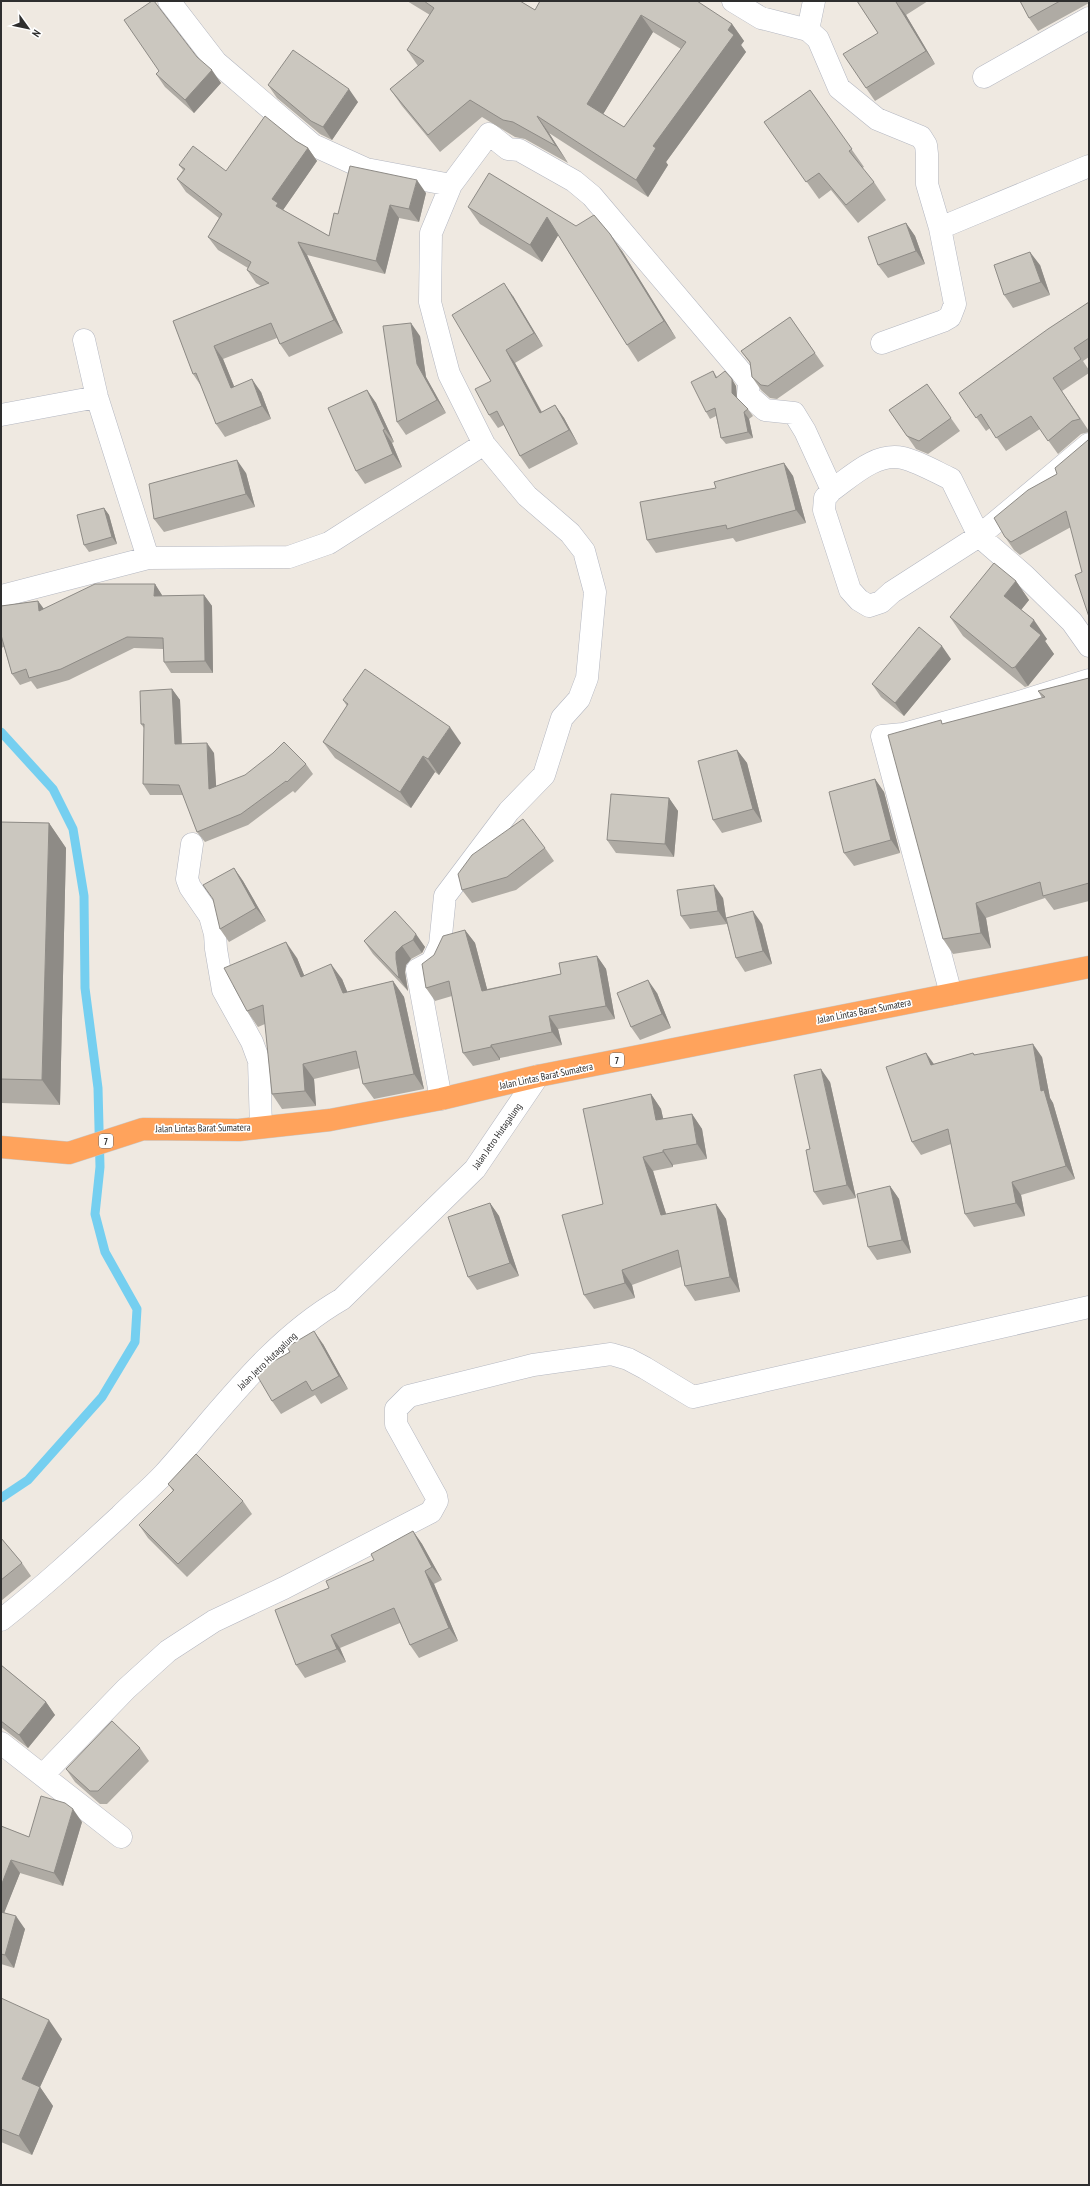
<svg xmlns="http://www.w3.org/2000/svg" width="1090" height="2186" viewBox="0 0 1090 2186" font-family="'PT Sans Narrow',sans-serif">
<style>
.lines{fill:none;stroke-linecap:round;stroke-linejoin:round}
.stream{stroke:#75cff0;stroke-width:9}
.street-casing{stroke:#b4b7c1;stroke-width:23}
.highway-casing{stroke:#c9c9c9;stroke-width:23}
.street{stroke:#fff;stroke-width:22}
.highway{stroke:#ffa35c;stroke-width:22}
.wall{fill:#afaba4;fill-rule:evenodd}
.shaded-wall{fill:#8e8b86}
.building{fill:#cbc7bf;stroke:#8e8b86;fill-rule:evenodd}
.labels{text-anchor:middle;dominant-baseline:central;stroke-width:3.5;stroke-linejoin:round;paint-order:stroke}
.shield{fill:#fff;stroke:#6d6d6d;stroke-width:1}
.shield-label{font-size:9px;font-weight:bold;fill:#2e2e2e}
.street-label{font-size:10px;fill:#2e2e2e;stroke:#fff}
</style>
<rect width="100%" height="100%" fill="#efe9e1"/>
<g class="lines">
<path class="stream" d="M 1,732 L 53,789 L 73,829 L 84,896 L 85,988 L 98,1088 L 100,1167 L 95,1214 L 105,1252 L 137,1309 L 135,1342 L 102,1397 L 28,1480 L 1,1498"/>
<g class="street-casing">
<path id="street" d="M 169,1 L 216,62 L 313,145 L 366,169 L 451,185
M 733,1 L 761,18 L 808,30
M 814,1 L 808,30 L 818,39 L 839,88 L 877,119 L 921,137 L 926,145 L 927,154 L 927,184 L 940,228 L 955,304 L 950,317 L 943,321 L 882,343
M 984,77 L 1089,18
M 940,228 L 1089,166
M 84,340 L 97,397 L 148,558
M 1,415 L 97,397
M 832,490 L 825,498 L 824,510 L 850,590 L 859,600 L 869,606 L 881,602 L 892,592 L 979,536 L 1089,444
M 1,596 L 148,558 L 289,557 L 329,543 L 484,444
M 192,844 L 187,879 L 190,887 L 210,916 L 215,934 L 216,949 L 223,990 L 252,1042 L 259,1061 L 261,1127
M 951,994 L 882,736 L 903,734 L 1019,702 L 1089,680
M 441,1099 L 417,970 L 432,962 L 440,945 L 445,896 L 509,811 L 544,775 L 562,718 L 579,699 L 587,678 L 595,592 L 584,551 L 570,533 L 527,496 L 484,444 L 449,374 L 430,302 L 431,233 L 451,185 L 489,134 L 508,149 L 519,150 L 574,181 L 592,196 L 742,373 L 749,382 L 748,395 L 765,410 L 794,413 L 805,431 L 832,490 C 852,476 876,452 903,458 C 919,462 936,472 951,479 L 979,536 L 1025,576 L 1072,622 L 1089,646
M 1,1620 C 42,1588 81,1552 120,1516 C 134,1502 150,1489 164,1474 C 219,1413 269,1341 342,1299 L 475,1169 L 538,1076
M 1,1743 L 121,1837
M 43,1775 L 126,1689 L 168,1651 L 214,1621 L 284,1588 L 431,1512 L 437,1501 L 436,1496 L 396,1424 L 396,1409 L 409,1396 L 533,1365 L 611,1354 L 628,1359 L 645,1368 L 693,1397 L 1089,1307"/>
</g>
<g class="highway-casing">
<path id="highway" d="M 1,1147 L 69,1153 L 143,1129 L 239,1130 L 330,1120 L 441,1099 L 538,1076 L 1089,967"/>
</g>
<use href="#street" class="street"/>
<use href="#highway" class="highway"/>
</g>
<path class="wall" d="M 407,1 L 520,1 L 535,10 L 540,1 L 732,24 L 744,41 L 741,45 L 746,52 L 666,162 L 668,165 L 648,197 L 549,133 L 568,163 L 525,139 L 515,137 L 482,117 L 440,152 L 402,106 L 390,89 L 418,66 L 407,50 L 430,15 ZM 653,32 L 681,49 L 624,127 L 603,114 Z
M 857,1 L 928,1 L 906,15 L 935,64 L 875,101 L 866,88 L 878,33 Z
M 1020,1 L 1089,1 L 1089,3 L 1038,31 L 1029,18 Z
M 197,57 L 221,83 L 194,113 L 165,87 L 156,74 Z
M 268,85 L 358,102 L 332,140 L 320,134 L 277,98 Z
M 810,90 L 864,167 L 862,168 L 874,182 L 886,200 L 858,223 L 831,190 L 819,199 L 764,122 Z
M 296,141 L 308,148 L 317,161 L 283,210 L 329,236 L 338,214 L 426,193 L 419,222 L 399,218 L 385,274 L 307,255 L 343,333 L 289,357 L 280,344 L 277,338 L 223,359 L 234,386 L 261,392 L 271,419 L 225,437 L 216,424 L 201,386 L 193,374 L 173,321 L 261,286 L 256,283 L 247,270 L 248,268 L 218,250 L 208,237 L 219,218 L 186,192 L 177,179 L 183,170 L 179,165 L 226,171 Z
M 468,207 L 576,226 L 622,251 L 676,338 L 638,362 L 627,345 L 558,235 L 542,262 L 480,224 Z
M 906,223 L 915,236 L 925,264 L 888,278 L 878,265 Z
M 1040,265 L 1050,295 L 1013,308 L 1004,295 Z
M 513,296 L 543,346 L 515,363 L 542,412 L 555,405 L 564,418 L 578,444 L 529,469 L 520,456 L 504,425 L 498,428 L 489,415 L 491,381 Z
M 1089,302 L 1089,357 L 1083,361 L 1089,370 L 1089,373 L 1062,391 L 1089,431 L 1089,432 L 1081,434 L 1058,454 L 1040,429 L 1006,451 L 990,428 L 986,431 L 959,393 Z
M 790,317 L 824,366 L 777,399 L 770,398 L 761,390 L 752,377 L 750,363 L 741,351 Z
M 420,336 L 426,377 L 446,413 L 406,435 L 397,422 Z
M 713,371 L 717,377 L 736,386 L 737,398 L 748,409 L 753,416 L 749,419 L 753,438 L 726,444 L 721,438 L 716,416 L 710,419 L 706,412 Z
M 927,384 L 960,431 L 928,454 L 916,449 L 889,410 Z
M 367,390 L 376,403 L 394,442 L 392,443 L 402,467 L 365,484 L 356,471 Z
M 1088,440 L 1082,572 L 1071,527 L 1020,555 L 1014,550 L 1005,537 L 1057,474 Z
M 784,463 L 793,476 L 806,523 L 736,542 L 733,538 L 656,553 L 647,540 L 716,488 Z
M 246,473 L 255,507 L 164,532 L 154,519 Z
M 104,508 L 109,515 L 117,544 L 89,552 L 84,545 Z
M 1016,581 L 1029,600 L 1021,610 L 1047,639 L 1045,641 L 1054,654 L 1028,686 L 1025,687 L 963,636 L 950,617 Z
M 155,584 L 162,596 L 204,595 L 212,606 L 213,673 L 171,673 L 164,662 L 163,649 L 134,648 L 69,680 L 37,689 L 31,681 L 20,685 L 12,674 L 4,647 L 1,648 L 1,606 L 38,601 L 44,609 Z
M 951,659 L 904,716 L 881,697 L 872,684 Z
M 1089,678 L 1089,901 L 1054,910 L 1045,898 L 986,918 L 991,948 L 953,954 L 943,939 L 943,724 L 1042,698 L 1038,691 Z
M 172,689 L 180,700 L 182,744 L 214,753 L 216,786 L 306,764 L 313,774 L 295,793 L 293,791 L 248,825 L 205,842 L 197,832 L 183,795 L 150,795 L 143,784 L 144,728 L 141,724 Z
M 343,700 L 461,743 L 439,775 L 435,772 L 411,808 L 335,758 L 323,742 L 347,706 Z
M 737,750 L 747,763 L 762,822 L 722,833 L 713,820 Z
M 875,779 L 884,792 L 900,853 L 854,866 L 844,853 Z
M 669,798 L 678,811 L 674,857 L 616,853 L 607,840 Z
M 1,822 L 49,823 L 66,848 L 60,1105 L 1,1103 Z
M 545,848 L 554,861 L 516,890 L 472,903 L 462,890 Z
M 234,868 L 243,881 L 266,921 L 229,942 L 220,929 Z
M 723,898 L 726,918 L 762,924 L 772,964 L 745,972 L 736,958 L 727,924 L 690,929 L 681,916 Z
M 395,911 L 425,947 L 422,953 L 411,959 L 406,965 L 405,972 L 408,991 L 373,954 L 364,941 Z
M 465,930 L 475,943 L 487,989 L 561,974 L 597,956 L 606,969 L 615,1019 L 558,1029 L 562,1045 L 500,1058 L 500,1060 L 473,1066 L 463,1053 L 452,996 L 435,1001 L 426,988 L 434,955 Z
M 297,958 L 304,975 L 342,979 L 347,992 L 393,981 L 404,997 L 424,1089 L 374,1099 L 363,1084 L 360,1068 L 314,1079 L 316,1106 L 282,1109 L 272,1094 L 265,1024 L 258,1027 L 247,1011 Z
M 657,993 L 671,1028 L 640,1040 L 631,1027 Z
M 926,1053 L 934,1064 L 973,1053 L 975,1055 L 1042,1057 L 1050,1098 L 1053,1103 L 1075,1179 L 1021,1195 L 1025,1216 L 974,1227 L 965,1214 L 951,1144 L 921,1155 L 912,1142 Z
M 830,1082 L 856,1198 L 823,1205 L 814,1192 L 810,1149 Z
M 651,1094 L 661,1109 L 663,1119 L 692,1114 L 702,1129 L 707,1159 L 673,1165 L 673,1167 L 653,1171 L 666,1214 L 716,1204 L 726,1219 L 740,1292 L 695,1301 L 685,1286 L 681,1267 L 632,1285 L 635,1298 L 594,1309 L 584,1295 L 603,1204 Z
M 890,1186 L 899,1199 L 911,1253 L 877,1260 L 868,1247 Z
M 490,1203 L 499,1216 L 519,1276 L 477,1290 L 468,1277 Z
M 323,1344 L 348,1389 L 321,1404 L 315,1395 L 281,1414 L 272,1401 Z
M 168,1484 L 243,1501 L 252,1514 L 187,1577 L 148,1538 L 139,1525 L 173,1491 Z
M 413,1531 L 422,1544 L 442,1580 L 434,1584 L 458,1641 L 419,1658 L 410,1645 L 400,1623 L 340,1648 L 346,1662 L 305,1678 L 296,1665 L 329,1588 L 374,1560 Z
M 1,1538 L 22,1563 L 31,1576 L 1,1601 Z
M 1,1665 L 46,1702 L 55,1715 L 28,1748 L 1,1727 Z
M 140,1748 L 149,1761 L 107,1804 L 100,1804 L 75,1782 L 66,1769 Z
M 82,1822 L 63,1886 L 20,1873 L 4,1912 L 25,1929 L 14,1968 L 1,1964 L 1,1826 L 29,1837 Z
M 1,1998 L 62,2039 L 40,2087 L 53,2106 L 32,2155 L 1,2142 Z"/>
<path class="shaded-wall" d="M 896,2 L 906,15 L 935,64 L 926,51 Z
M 641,15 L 653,32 L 599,121 L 587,104 Z
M 732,24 L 744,41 L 741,45 L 746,52 L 666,162 L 668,165 L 648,197 L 636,180 L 653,146 Z
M 212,70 L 221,83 L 194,113 L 185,100 Z
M 349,89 L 358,102 L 332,140 L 323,127 Z
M 537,116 L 549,133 L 568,163 L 556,146 Z
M 308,148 L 317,161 L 283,210 L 276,206 L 272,199 Z
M 417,180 L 426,193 L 419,222 L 409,209 Z
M 390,205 L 399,218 L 385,274 L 376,261 Z
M 547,217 L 559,234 L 542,262 L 530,245 Z
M 906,223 L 915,236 L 925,264 L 916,251 Z
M 610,234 L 622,251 L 676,338 L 664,321 Z
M 298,242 L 307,255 L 343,333 L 334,320 Z
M 1030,252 L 1040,265 L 1050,295 L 1041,282 Z
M 504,283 L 513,296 L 543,346 L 534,333 Z
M 411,323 L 420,336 L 426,377 L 446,413 L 437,400 L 417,364 Z
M 214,346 L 223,359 L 240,401 L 231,388 Z
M 506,350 L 515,363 L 549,426 L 540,413 Z
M 252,379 L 261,392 L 271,419 L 262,406 Z
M 732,379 L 736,386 L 737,400 L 732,393 Z
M 367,390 L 376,403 L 394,442 L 385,429 Z
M 555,405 L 564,418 L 578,444 L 569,430 Z
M 744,412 L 749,419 L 753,438 L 748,432 Z
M 383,430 L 392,443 L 402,467 L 393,454 Z
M 237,460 L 246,473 L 255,507 L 246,494 Z
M 784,463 L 793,476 L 806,523 L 796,510 Z
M 104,508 L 109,515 L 117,544 L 112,537 Z
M 1016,581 L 1029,600 L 1017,615 L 1004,596 Z
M 155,584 L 162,595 L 162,607 L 154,596 Z
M 204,595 L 212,606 L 213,673 L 205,661 Z
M 38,601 L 46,612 L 39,611 Z
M 1034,620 L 1047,639 L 1045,641 L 1054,654 L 1028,686 L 1015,667 L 1030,626 Z
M 942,646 L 951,659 L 904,716 L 895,703 Z
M 172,689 L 180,700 L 182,755 L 175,744 Z
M 450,727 L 461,743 L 439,775 L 428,759 Z
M 207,743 L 214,753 L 217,799 L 209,789 Z
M 737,750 L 747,763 L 762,822 L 753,809 Z
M 423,756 L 435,772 L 411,808 L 400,792 Z
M 875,779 L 884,792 L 900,853 L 891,840 Z
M 669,798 L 678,811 L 674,857 L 665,844 Z
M 49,823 L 66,848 L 60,1105 L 42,1080 Z
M 234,868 L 243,881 L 266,921 L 256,908 Z
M 714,885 L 723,898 L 727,924 L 718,911 Z
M 976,903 L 986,918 L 991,948 L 981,933 Z
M 753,911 L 762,924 L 772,964 L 763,951 Z
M 465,930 L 475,943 L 491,1004 L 482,991 Z
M 416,934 L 425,947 L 422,953 L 413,940 Z
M 286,942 L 297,958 L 311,992 L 301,977 Z
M 402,946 L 411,959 L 406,965 L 405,972 L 408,991 L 399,978 L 396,959 L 396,952 Z
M 597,956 L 606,969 L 615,1019 L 606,1006 Z
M 331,964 L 342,979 L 354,1008 L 343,993 Z
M 648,980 L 657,993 L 671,1028 L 662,1014 Z
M 393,981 L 404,997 L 424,1089 L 414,1074 Z
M 549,1016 L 558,1029 L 562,1045 L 552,1032 Z
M 1033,1044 L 1042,1057 L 1050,1098 L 1053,1103 L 1075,1179 L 1066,1166 L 1041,1091 Z
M 491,1045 L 500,1058 L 500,1060 L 491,1047 Z
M 926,1053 L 935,1066 L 931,1065 Z
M 303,1064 L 314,1079 L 316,1106 L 305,1091 Z
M 821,1069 L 830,1082 L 856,1198 L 847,1185 Z
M 651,1094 L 661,1109 L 667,1135 L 656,1120 Z
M 692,1114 L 702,1129 L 707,1159 L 697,1144 Z
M 663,1150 L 673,1165 L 673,1167 L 663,1152 Z
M 643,1157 L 653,1171 L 671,1230 L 661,1215 Z
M 1012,1182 L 1021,1195 L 1025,1216 L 1016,1203 Z
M 890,1186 L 899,1199 L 911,1253 L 902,1240 Z
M 490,1203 L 499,1216 L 519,1276 L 510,1263 Z
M 716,1204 L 726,1219 L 740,1292 L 730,1277 Z
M 622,1270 L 632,1285 L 635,1298 L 625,1283 Z
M 314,1331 L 323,1344 L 348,1389 L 339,1376 Z
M 413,1531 L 422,1544 L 442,1580 L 432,1567 Z
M 425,1571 L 434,1584 L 458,1641 L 449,1628 Z
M 331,1635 L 340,1648 L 346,1662 L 337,1649 Z
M 46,1702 L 55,1715 L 28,1748 L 19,1735 Z
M 73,1809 L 82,1822 L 63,1886 L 54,1873 Z
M 11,1860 L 20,1873 L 1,1921 L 1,1886 Z
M 16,1916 L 25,1929 L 14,1968 L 5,1955 Z
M 49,2020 L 62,2039 L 40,2087 L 53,2106 L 32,2155 L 19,2136 L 22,2079 Z"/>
<path class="building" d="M 152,1 L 154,1 L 197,57 L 212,70 L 185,100 L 156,74 L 159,71 L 124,20 Z
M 424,1 L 520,1 L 535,10 L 540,1 L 697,1 L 732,24 L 728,30 L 734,35 L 653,146 L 656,148 L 636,180 L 537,116 L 556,146 L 513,122 L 503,120 L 470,100 L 428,135 L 390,89 L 424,61 L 407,50 L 434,8 ZM 641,15 L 686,42 L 624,127 L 587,104 Z
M 857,1 L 898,1 L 896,2 L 926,51 L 866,88 L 843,54 L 878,33 Z
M 1020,1 L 1060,1 L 1029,18 Z
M 293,50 L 349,89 L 323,127 L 311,121 L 268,85 Z
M 810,90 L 852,149 L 849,151 L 874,182 L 846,205 L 819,173 L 806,182 L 764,122 Z
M 265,116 L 296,141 L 308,148 L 272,199 L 278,203 L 276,206 L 329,236 L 334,213 L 338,214 L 350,166 L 417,180 L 409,209 L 390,205 L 376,261 L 298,242 L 334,320 L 280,344 L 271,323 L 214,346 L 231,388 L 252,379 L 262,406 L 216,424 L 196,373 L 193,374 L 173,321 L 269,283 L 247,270 L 251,262 L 208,237 L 222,214 L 177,179 L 185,169 L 179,165 L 193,146 L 226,171 Z
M 489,173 L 576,226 L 594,215 L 610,234 L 664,321 L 627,345 L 547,217 L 530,245 L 468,207 Z
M 906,223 L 916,251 L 878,265 L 868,237 Z
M 1030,252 L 1041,282 L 1004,295 L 994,265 Z
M 504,283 L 534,333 L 506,350 L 540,413 L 555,405 L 569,430 L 520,456 L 497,411 L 489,415 L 475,389 L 491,381 L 452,315 Z
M 1089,302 L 1089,338 L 1074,348 L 1081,359 L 1053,378 L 1080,419 L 1072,421 L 1048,441 L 1031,416 L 996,438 L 981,414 L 976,418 L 959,393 L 1048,329 Z
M 790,317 L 815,353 L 768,386 L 761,385 L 752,377 L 750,362 L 741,351 Z
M 411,323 L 417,364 L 437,400 L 397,422 L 383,326 Z
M 713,371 L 716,378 L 725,371 L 732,379 L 732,393 L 748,409 L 744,412 L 748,432 L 721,438 L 715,408 L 706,412 L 691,382 Z
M 927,384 L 951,418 L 919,441 L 907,436 L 889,410 Z
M 367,390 L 385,429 L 383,430 L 393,454 L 356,471 L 328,408 Z
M 1089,439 L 1089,617 L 1075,575 L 1082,572 L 1066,511 L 1011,542 L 1005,537 L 994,518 L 1028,490 L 1057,474 L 1055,468 L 1088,440 Z
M 237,460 L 246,494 L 154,519 L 149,484 Z
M 784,463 L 796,510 L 727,529 L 726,525 L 647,540 L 640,502 L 716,488 L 714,482 Z
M 104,508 L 112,537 L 84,545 L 77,515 Z
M 994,563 L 1016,581 L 1004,596 L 1034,620 L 1030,626 L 1041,635 L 1015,667 L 1012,668 L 950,617 Z
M 95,584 L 155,584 L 154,596 L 204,595 L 205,661 L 164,662 L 163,638 L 127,637 L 61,669 L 29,678 L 26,669 L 12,674 L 1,635 L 1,606 L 38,601 L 39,611 Z
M 919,627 L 942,646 L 895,703 L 872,684 Z
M 365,669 L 450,727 L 428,759 L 423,756 L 400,792 L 323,742 L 348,704 L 343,700 Z
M 1089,678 L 1089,883 L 1043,896 L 1040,882 L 976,903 L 981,933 L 943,939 L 888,735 L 941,720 L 942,724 L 1045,697 L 1038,691 Z
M 172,689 L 175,744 L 207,743 L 209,789 L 245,775 L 273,753 L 284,742 L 306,764 L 287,782 L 286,781 L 241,814 L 197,832 L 179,785 L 143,784 L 144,724 L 141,724 L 140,691 Z
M 737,750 L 753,809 L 713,820 L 698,761 Z
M 875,779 L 891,840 L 844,853 L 829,792 Z
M 611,794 L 669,798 L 665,844 L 607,840 Z
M 523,819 L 545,848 L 507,877 L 462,890 L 458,874 L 472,855 Z
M 1,822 L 49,823 L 42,1080 L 1,1079 Z
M 234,868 L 256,908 L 220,929 L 213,899 L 203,885 Z
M 714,885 L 718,911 L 681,916 L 677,890 Z
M 395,911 L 416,934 L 413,940 L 402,946 L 396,952 L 396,959 L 399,978 L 364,941 Z
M 753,911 L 763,951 L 736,958 L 726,918 Z
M 465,930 L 482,991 L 561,974 L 559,963 L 597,956 L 606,1006 L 549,1016 L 552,1032 L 491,1045 L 491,1047 L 463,1053 L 449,981 L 426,988 L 422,964 L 434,955 L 443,936 Z
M 286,942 L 301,977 L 331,964 L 343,993 L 393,981 L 414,1074 L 363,1084 L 356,1051 L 303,1064 L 305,1091 L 272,1094 L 263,1005 L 247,1011 L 224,968 Z
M 648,980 L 662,1014 L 631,1027 L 617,993 Z
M 1033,1044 L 1041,1091 L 1044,1090 L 1066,1166 L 1012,1182 L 1016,1203 L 965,1214 L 948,1129 L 912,1142 L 886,1067 L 926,1053 L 931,1065 L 973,1053 L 974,1055 Z
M 821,1069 L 847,1185 L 814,1192 L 806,1150 L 810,1149 L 794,1075 Z
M 651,1094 L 656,1120 L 692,1114 L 697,1144 L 663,1150 L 663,1152 L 643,1157 L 661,1215 L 716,1204 L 730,1277 L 685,1286 L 678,1250 L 622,1270 L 625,1283 L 584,1295 L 562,1215 L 603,1204 L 583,1109 Z
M 890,1186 L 902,1240 L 868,1247 L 857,1194 Z
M 490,1203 L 510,1263 L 468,1277 L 448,1217 Z
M 314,1331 L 339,1376 L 312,1391 L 306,1381 L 272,1401 L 255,1372 L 290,1352 L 287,1347 Z
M 196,1454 L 243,1501 L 178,1564 L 139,1525 L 174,1490 L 168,1484 Z
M 413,1531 L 432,1567 L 425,1571 L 449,1628 L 410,1645 L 394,1608 L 331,1635 L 337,1649 L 296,1665 L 275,1610 L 329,1588 L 326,1581 L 374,1560 L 371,1554 Z
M 1,1538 L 22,1563 L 1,1580 Z
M 1,1665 L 46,1702 L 19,1735 L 1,1721 Z
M 112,1721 L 140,1748 L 98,1791 L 90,1791 L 66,1769 Z
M 41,1796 L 65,1803 L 73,1809 L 54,1873 L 11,1860 L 1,1886 L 1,1826 L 29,1837 Z
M 1,1912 L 16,1916 L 5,1955 L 1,1954 Z
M 1,1998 L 49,2020 L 22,2079 L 40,2087 L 19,2136 L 1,2129 Z"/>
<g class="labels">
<g class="shield">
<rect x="610" y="1053" width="14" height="14" rx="3"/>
<rect x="99" y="1134" width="14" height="14" rx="3"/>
</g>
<g class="shield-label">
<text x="617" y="1060">7</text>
<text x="106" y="1141">7</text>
</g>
<g class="street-label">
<text transform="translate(864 1011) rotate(-11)">Jalan Lintas Barat Sumatera</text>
<text transform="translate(546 1076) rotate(-12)">Jalan Lintas Barat Sumatera</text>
<text transform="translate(203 1128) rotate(-1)">Jalan Lintas Barat Sumatera</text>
<text transform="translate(497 1136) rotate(-55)">Jalan Jetro Hutagalung</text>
<text transform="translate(267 1361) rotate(-44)">Jalan Jetro Hutagalung</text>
</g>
</g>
<rect width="1090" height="2186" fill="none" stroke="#2e2e2e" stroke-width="4"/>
<g transform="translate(28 28) rotate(123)" stroke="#ffffff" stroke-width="3" paint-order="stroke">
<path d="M0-3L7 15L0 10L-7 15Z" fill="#2e2e2e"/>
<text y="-6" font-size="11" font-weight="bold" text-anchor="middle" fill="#2e2e2e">N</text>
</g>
</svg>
